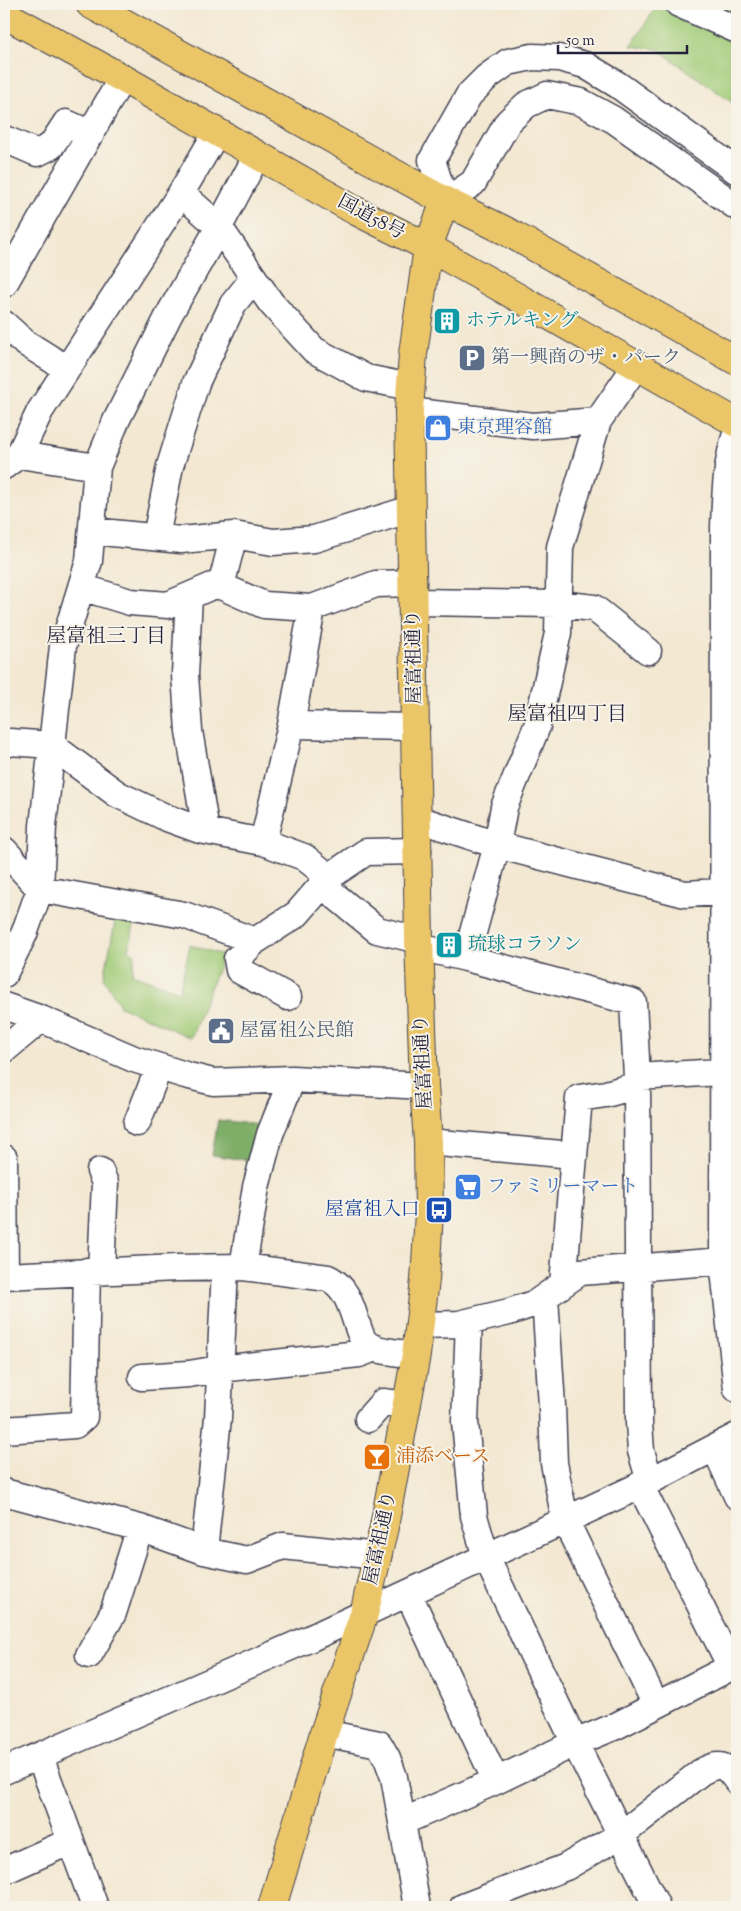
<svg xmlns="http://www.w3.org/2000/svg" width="741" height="1911" viewBox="0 0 741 1911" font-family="'Sorts Mill Goudy','Noto Serif JP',serif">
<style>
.green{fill:#9fca76;stroke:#607658}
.forest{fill:#7fae67;stroke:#506851}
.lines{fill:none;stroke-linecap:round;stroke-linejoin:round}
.minor-casing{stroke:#414052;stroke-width:29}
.major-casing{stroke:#414052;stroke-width:30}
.highway-casing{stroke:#414052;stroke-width:30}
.minor{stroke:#fff;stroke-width:26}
.major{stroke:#ebc669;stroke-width:28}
.highway{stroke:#ebc669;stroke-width:28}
.labels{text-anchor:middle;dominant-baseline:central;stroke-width:4;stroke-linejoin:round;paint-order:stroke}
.street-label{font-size:19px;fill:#22223b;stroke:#f7f3e8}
.culture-label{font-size:19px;fill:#0d838f;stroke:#f7f3e8;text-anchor:start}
.service-label{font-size:19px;fill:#4e5e75;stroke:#f7f3e8;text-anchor:start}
.shop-label{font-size:19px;fill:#366cbe;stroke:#f7f3e8;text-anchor:start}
.transit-label{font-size:19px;fill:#164399;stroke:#f7f3e8;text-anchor:end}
.food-label{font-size:19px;fill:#c56008;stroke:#f7f3e8;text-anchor:start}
.neighbourhood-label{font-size:20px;fill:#22223b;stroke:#f7f3e8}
</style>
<rect width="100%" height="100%" fill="#f7f3e8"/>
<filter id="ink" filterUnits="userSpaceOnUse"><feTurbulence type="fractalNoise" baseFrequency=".02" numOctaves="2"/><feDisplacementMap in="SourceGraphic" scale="10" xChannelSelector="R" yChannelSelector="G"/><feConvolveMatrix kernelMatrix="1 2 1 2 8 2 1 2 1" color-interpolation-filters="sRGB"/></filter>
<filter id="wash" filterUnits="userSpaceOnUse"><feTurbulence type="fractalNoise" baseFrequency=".0096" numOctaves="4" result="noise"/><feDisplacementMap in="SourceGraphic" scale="20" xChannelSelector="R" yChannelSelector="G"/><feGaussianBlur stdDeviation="1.12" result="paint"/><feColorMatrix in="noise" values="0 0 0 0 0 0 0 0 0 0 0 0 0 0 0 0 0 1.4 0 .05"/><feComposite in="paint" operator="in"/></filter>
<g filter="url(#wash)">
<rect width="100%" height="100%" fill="#f3e8d2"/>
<path class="green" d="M 658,4 L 737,38 L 737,106 L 657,49 L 631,46 Z
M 714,4 L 737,4 L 737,23 L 715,10 Z
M 117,912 L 136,914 L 129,951 L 135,954 L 132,974 L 179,991 L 190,945 L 223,955 L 191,1038 L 120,1006 L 104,978 Z"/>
<path class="forest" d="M 218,1120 L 268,1126 L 259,1162 L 212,1155 Z"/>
</g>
<g filter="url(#ink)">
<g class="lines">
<g class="minor-casing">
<path id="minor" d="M 679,4 L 737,30
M 4,141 L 7,140 L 37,153 L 51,146 L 66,123 L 91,134
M 737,171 L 618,85 L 585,65 L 559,58 L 532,57 L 508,62 L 487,77 L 469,95 L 432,160 L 445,201 L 473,183 L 508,122 L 526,105 L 547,95 L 581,102 L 614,120 L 737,207
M 181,193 L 219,227 L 271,303 L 314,350 L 366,378 L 410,387
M 4,284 L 122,78
M 4,324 L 24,342 L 67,369
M 409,411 L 533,426 L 598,421
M 737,431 C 726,462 725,494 724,528 L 723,1261 L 737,1389
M 19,455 L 97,467
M 4,466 L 19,455 L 40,411 L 181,193 L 217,132
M 92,531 L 181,540 L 234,535 L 273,542 L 314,539 L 411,509
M 156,537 L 170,466 L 196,383 L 233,304 L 254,278
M 221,586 L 234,535
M 81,587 L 130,602 L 168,605 L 212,586 L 221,586 L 264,605 L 312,608 L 376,584 L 413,583
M 189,596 L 185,675 L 189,731 L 206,831
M 414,602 L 559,604 L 594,608 L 648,651
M 291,725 L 416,727
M 4,745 L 10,742 L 51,745 L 117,794 L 167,818 L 200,830 L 263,842 L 304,857 L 329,877
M 418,819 L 497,845 L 685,894 L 737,891
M 263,842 L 291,725 L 312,608
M 4,850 L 40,889 L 184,915 L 255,941 L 297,914 L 329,877 L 366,852 L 418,851
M 322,885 L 377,930 L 419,940
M 255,941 L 237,959 L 239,970 L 288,997
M 419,947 L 466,958 L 633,1002 L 637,1077
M 466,958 L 497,845 L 504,807 L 537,726 L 558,633 L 560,547 L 598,421 L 636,366
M 4,974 L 24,934 L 40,889 L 43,826 L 63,646 L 89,561 L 97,467 L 116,421 L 170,313 L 219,227 L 257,155
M 4,1006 L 41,1019 L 134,1059 L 185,1075 L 213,1082 L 292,1079 L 424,1086
M 4,1050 L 41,1019
M 137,1123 L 159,1067
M 428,1142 L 573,1155
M 4,1158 L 5,1276
M 100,1171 L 105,1183 L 101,1271
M 243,1267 L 256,1187 L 270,1134 L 292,1079
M 4,1276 L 177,1268 L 243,1267 L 328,1278 C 348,1287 352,1311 359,1330 C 361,1335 363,1341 367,1344 C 376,1352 404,1353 416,1355
M 563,1284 L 579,1098 L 606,1094 L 638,1085
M 545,1297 L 552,1406 L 554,1463 L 565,1520 L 656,1705
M 469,1322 L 465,1422 L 474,1516 L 486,1557 L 575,1743 L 657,1907
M 421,1325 L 459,1324 L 509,1312 L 536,1303 L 580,1272 L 737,1260
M 142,1377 L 189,1374 L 219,1369 L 359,1354 L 375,1348
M 368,1419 L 383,1402 L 407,1405
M 4,1430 L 75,1425 L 84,1417 L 87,1271
M 715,1448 L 737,1496
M 650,1481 L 641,1451 L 639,1423 L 637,1077 L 737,1071
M 640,1485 L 731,1667
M 4,1492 L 140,1528 L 204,1551 L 247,1560 L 283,1546 L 378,1556
M 204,1551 L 218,1418 L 225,1268
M 408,1593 L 496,1781
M 89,1655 L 113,1613 L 140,1528
M 324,1733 L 379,1744 L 387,1758 L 394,1777 L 417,1907
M 40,1757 L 95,1907
M 4,1771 L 311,1638 L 650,1481 L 737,1436
M 402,1822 L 496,1781 L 575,1743 L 616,1726 L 737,1664
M 4,1871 L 71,1841
M 463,1907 L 566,1867 L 622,1834 L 701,1772 C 720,1762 725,1764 737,1781"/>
</g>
<g class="major-casing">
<path id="major" d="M 272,1907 L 324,1733 L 364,1614 L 384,1527 L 416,1355 L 425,1280 L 429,1212 L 428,1142 L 424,1086 L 419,940 L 409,411 L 413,354 L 428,247 L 445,201"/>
</g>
<g class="highway-casing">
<path id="highway" d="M 90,4 L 381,166 L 445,201 L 506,231 L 737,361
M 4,14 L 122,78 L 356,211 L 428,247 L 496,285 L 737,423"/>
</g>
<use href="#minor" class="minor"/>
<use href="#major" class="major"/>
<use href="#highway" class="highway"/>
</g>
</g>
<defs>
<g id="building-square" transform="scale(1.4375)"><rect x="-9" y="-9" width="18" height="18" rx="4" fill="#0f9aa8" stroke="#f7f3e8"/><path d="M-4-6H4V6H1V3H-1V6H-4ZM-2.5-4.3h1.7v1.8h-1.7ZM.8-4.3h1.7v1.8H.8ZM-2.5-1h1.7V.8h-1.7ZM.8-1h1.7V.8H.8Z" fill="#fff"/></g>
<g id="parking-square" transform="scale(1.4375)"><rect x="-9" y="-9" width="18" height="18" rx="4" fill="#5c6f8a" stroke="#f7f3e8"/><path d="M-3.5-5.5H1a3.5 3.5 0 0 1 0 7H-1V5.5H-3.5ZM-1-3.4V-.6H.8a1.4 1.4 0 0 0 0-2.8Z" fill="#fff"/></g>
<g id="shop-square" transform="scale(1.4375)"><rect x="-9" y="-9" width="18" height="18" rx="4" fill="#3f7fe0" stroke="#f7f3e8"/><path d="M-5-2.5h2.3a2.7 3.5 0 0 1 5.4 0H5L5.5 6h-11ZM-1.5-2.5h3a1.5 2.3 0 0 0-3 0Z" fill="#fff"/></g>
<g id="civic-square" transform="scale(1.4375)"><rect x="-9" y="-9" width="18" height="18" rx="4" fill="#5c6f8a" stroke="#f7f3e8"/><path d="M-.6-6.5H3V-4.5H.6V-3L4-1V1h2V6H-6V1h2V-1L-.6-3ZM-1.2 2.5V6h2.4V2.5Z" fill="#fff"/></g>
<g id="supermarket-square" transform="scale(1.4375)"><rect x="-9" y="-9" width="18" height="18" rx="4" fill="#3f7fe0" stroke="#f7f3e8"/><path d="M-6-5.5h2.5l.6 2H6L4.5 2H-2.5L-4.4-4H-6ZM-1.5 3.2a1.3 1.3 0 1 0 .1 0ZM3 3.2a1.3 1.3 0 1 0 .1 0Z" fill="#fff"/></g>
<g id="bus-square" transform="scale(1.4375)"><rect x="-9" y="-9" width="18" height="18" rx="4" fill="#1a4fb4" stroke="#f7f3e8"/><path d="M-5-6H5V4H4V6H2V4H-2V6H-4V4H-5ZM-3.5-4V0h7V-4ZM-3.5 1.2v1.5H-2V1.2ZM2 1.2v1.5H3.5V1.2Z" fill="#fff"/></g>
<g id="bar-square" transform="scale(1.4375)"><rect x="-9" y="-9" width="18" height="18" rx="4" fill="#e8710a" stroke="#f7f3e8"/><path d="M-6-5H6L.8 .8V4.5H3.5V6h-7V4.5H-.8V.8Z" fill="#fff"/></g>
</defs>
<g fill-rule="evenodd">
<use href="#building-square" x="447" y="321"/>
<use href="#parking-square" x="472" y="358"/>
<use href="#shop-square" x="438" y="428"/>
<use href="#building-square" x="449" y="945"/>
<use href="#civic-square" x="221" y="1031"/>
<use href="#supermarket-square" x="468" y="1187"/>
<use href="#bus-square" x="439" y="1210"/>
<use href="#bar-square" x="377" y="1457"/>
</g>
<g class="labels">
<g class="street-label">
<text transform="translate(371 218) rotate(28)">国道58号</text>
<text transform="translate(415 657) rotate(-91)">屋富祖通り</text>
<text transform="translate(424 1062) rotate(-93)">屋富祖通り</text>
<text transform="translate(381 1538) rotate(-78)">屋富祖通り</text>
</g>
<g class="culture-label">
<text x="466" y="321">ホテルキング</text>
<text x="468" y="945">琉球コラソン</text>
</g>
<g class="service-label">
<text x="491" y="358">第一興商のザ・パーク</text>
<text x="240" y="1031">屋冨祖公民館</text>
</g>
<g class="shop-label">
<text x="457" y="428">東京理容館</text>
<text x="487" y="1187">ファミリーマート</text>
</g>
<g class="transit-label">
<text x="420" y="1210">屋富祖入口</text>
</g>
<g class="food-label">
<text x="396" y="1457">浦添ベース</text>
</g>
<g class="neighbourhood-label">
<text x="106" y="637">屋富祖三丁目</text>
<text x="567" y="715">屋富祖四丁目</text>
</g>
</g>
<rect width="741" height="1911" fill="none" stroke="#f7f3e8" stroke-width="20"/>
<path d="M558 45v8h129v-8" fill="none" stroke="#22223b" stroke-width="2.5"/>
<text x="566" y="45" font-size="15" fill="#22223b" stroke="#f7f3e8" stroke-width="4" paint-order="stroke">50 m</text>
</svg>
